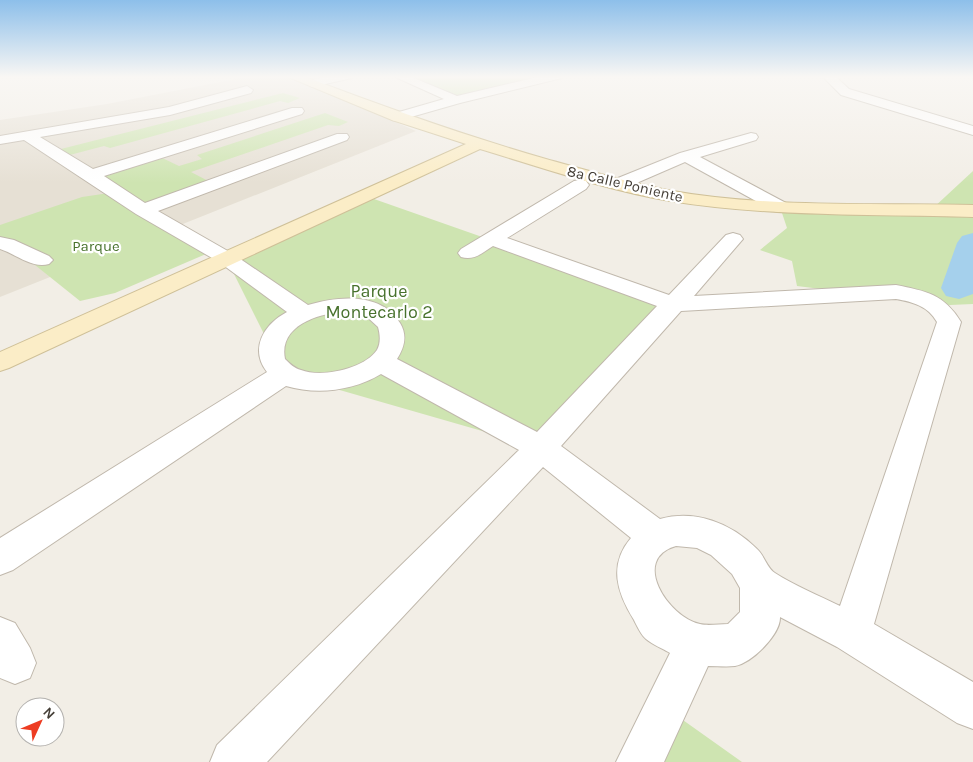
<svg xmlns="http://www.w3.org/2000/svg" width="973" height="762" viewBox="0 0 973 762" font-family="Karla,sans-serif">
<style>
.residential{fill:#e6e0d4}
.green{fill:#cee4b1}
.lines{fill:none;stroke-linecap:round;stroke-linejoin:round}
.river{fill:#a5d0ec;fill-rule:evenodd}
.street-casing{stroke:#c0b8ac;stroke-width:2}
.secondary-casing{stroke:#cfc098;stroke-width:2}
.street{fill:#fff;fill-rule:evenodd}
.secondary{fill:#fbedc7;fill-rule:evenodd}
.labels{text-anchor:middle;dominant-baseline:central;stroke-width:4.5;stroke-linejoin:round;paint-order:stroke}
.far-street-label{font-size:15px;fill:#443e36;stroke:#fff}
.far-park-label{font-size:15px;fill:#48722d;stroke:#fff}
.park-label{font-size:18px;fill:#48722d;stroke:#fff}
</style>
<rect width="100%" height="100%" fill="#f2eee6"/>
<path class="residential" d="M 251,76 L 283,76 L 324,91 L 416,131 L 0,297 L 0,120 L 107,104 Z"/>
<path class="green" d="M 399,76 L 553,76 L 456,100 Z
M 283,93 L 300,98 L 288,103 L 280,101 L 110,148 L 104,146 L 62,157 L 53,151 Z
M 325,113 L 348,122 L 339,126 L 328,125 L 191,172 L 214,184 L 139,206 L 213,251 L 115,293 L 80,301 L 0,237 L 0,225 L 82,197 L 116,192 L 91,175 L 156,155 L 179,166 L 202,159 L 197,155 Z
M 973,171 L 973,304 L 950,305 L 797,286 L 792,261 L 760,250 L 787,228 L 780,207 L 932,209 Z
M 374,199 L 673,304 L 541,448 L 284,374 L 226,258 Z
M 666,708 L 742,762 L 637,762 Z"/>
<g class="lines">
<path class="river" d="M 973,233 L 973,294 L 959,299 L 946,296 L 941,288 L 957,243 L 962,236 Z"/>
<g class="street-casing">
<path id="street" d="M 329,76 L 354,76 L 352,78 L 312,87 L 306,83 L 308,81 Z
M 393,76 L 409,76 L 457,96 L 542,76 L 564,76 L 562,78 L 460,103 L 397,121 L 392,120 L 390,117 L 392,114 L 444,99 Z
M 822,76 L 835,76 L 849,89 L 973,126 L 973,135 L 841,95 Z
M 247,86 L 253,90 L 251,93 L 170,115 L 40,137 L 93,169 L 292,108 L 302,108 L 304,111 L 302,114 L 104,176 L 145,203 L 337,134 L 347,134 L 349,137 L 347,140 L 158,211 L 233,254 L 308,305 C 339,296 381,292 400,323 C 408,336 404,348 397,359 L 537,432 L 657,306 L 493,246 C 482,253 474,261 461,257 L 458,253 L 461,249 L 574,181 L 580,180 L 586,181 L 589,185 L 586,189 L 507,238 L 669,295 L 726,235 L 733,233 L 740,235 L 743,239 L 694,296 L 896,285 C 926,291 944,294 961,322 L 874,624 L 973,682 L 973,729 L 957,723 L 837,647 L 780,617 C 781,634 752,663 735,666 C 727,667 717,666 708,666 L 664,762 L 616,762 L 670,653 C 662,648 653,645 646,639 C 641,635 637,626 634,620 C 617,593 608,565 631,538 L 543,467 L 267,762 L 210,762 L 217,745 L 519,450 L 381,374 C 353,391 317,395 286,386 L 13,570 L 0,575 L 0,538 L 267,372 C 249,349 264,324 287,312 L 219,262 L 136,214 L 24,140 L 0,144 L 0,136 L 169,107 ZM 896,299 C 913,302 928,306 937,322 L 840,606 C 818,595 795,586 775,573 C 767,568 764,555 757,549 C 731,523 695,509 660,519 L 561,446 L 681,311 ZM 347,312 L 365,315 L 378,327 C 380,334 381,343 377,350 C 364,369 321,378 301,370 C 294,368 290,364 285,359 C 278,325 321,312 347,312 ZM 676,546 L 697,548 L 711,555 L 732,574 L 740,588 L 740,612 L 728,624 C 719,624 708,626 700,624 C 668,617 630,559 676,546 Z
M 751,133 L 756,134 L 758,137 L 756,140 L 700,157 L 786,203 L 789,207 L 786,211 L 780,212 L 774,211 L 685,162 L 625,188 L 619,189 L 613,188 L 610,184 L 613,180 L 680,153 Z
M 0,237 L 14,240 L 49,256 L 53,260 L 49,264 C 32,269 16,254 0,249 Z
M 0,617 L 15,623 L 30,648 L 36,663 L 30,678 L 15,684 L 0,678 Z"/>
</g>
<g class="secondary-casing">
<path id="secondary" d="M 286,76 L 303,76 C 384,107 463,135 546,159 C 586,170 626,182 667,190 C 765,208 873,203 973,205 L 973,217 C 872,214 770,217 670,201 C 606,190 543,168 480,149 L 9,368 L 0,371 L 0,352 L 466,144 L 392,120 Z"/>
</g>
<use href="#street" class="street"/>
<use href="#secondary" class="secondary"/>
</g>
<linearGradient id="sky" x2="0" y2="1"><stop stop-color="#8dbfea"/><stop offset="0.42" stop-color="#f9f7f4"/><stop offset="1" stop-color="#f9f7f4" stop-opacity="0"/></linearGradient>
<rect width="973" height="183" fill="url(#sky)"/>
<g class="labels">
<g class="far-street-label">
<text transform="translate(625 184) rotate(13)">8a Calle Poniente</text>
</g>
<g class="far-park-label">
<text x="96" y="246">Parque</text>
</g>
<g class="park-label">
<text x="379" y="291">Parque<tspan x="379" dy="21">Montecarlo 2</tspan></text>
</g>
</g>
<g transform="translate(40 722) rotate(46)"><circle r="24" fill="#ffffff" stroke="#b4b2af"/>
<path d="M0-4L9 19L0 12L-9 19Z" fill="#ed3c22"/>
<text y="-8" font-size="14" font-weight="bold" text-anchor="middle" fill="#443e36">N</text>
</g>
</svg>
